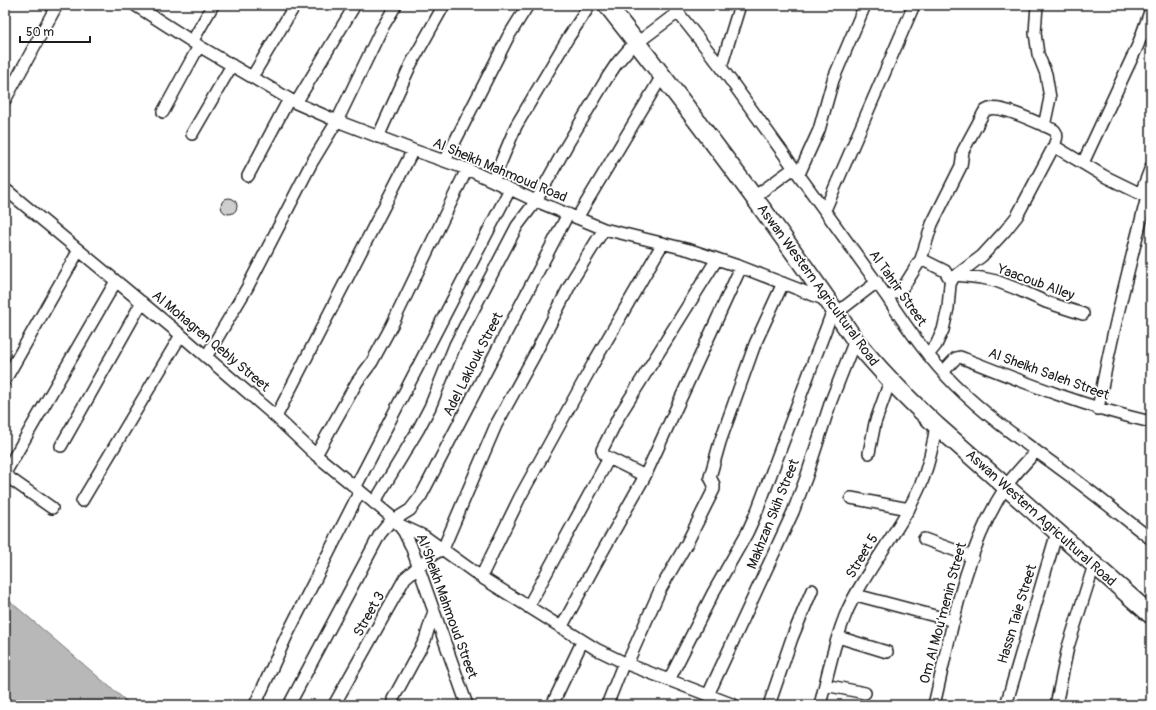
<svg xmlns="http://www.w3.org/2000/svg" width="1156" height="710" viewBox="0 0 1156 710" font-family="Pangolin,sans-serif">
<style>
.water{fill:#b8b8b8;stroke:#7a7a7a}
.building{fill:#cecece;stroke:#1c1c1c}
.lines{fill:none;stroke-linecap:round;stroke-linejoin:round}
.minor-casing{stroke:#1c1c1c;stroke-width:14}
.primary-casing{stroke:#1c1c1c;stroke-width:20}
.minor{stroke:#fff;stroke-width:11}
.primary{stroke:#fff;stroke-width:17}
.labels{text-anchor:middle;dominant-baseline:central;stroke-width:3.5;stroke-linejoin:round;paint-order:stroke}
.street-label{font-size:14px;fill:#1c1c1c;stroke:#fff}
</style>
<rect width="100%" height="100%" fill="#fff"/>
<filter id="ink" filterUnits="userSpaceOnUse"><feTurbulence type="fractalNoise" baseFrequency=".025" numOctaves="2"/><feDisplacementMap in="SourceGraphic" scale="8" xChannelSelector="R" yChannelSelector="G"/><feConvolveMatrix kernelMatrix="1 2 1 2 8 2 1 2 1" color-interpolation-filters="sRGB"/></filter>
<g filter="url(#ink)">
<path class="water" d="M 5,597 L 131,705 L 5,705 Z"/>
<path class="building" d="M221 206a8 8 0 1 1 16 0a8 8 0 1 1-16 0Z"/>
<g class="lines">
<g class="minor-casing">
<path id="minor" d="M 135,5 L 199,46 L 296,103 L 337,121 L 413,150 L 467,169 L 536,201 L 604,229 L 690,250 L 741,267 L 826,300
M 672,5 L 721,67 L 887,297 C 907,328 928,358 954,384 C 985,415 1022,441 1058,467 C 1090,490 1120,515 1151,539
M 1037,5 L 1035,33 L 1038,54 L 1046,74 L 1050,98 L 1044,126
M 192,42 L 213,5
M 721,67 L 740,5
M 252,77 L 295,5
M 5,100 L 57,5
M 296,103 L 355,5
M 163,112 L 199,46
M 192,134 L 232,65
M 378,137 L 411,64 L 444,5
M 1054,146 L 1104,176 L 1151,199
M 445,161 L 508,37 L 528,5
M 1083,163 L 1138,45 L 1151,9
M 799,174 L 819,130 L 833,80 L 865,5
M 248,176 L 289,99
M 493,181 L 516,126 L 568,38 L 590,5
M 5,189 L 181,335 L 276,417 L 316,455 L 394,519 L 404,532 L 411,546 L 467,705
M 1141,193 L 1151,167
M 754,197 L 794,168
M 825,210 L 914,5
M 577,218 L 662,76
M 921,259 L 945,271 L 951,281
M 956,275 L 982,278 L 996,281 L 1017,289 L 1046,302 L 1083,314
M 887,297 L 901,289 L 906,283 L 921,259 L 932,224 L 961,166 L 963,151 L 984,112 C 984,111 989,109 989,109 C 1003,105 1040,124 1054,130 C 1059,135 1056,140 1054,146 L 1017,216 L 1005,231 L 982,256 L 953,278 L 950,284 L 948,308 L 943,330 L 936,345 L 928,355
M 206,357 L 247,288 L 311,164 L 337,121 L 381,30 L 396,5
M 943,372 L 956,358 L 960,357 C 1023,382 1085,407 1151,422
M 5,380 L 79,250
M 1098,409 C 1111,337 1129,267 1147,197
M 276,417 L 413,150
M 61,446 L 142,302
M 869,453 L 875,423 L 890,381
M 316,455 L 357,382 L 372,362 L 392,325 L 467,169
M 5,473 L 116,281
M 5,475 L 52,508
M 645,476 L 609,458 L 604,455 L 602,450 L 619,416 L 717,259
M 355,488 L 510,189
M 851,498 L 909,509
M 82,501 L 181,335
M 374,503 L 418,430 L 430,407 L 455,345 L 517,226 L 536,201 L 567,145 L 607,78 L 617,63 L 629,49 L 677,13
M 398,524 L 424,536 L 481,577 L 596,649 L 627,664 L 734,705
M 924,539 L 973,557
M 481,577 L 520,497 L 593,364 L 663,243
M 856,595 L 954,621
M 528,607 L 609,458
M 561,628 L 595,565 L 645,476 L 741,267
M 838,637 L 887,652
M 627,664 L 660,590 L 687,543 L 714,489 L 714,485 L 710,477 L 720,442 L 755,344 L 783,283
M 669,680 L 713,593 L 747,533 L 757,511 L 830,318 L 877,282
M 825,685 L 865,693
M 708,695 L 793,512 L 806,478 L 831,401 L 855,340
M 393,699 L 425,640 L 434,611
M 255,705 L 286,637 L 360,491
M 289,705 L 380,534 L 389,523 L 410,510 L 421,496 L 568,214
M 334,705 L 405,578 L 432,555 L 443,549 L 496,425 L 534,356 L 573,279 L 604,229
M 552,705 L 582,642
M 607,705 L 624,662
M 769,705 L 792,638 L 812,590
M 820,705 C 828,673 835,639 848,609 C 869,565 902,528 921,484 C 929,465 933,445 936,425
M 934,705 C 951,633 964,551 1005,488 C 1013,475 1026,463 1036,451
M 1006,705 L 1057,532
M 1056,705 L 1068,647 L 1094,565"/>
</g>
<g class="primary-casing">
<path id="primary" d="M 607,5 C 693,114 777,225 855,340 C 880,371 907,398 936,425 L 1151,615"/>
</g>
<use href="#minor" class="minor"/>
<use href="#primary" class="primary"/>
</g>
</g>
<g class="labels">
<g class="street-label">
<text transform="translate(500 170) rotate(23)">Al Sheikh Mahmoud Road</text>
<text transform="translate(1036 282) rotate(20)">Yaacoub Alley</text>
<text transform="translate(818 285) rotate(54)">Aswan Western Agricultural Road</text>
<text transform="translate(898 288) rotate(55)">Al Tahrir Street</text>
<text transform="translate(211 341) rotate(40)">Al Mohagren Qebly Street</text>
<text transform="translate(473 364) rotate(-63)">Adel Laklouk Street</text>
<text transform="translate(1049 374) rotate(20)">Al Sheikh Saleh Street</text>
<text transform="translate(773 514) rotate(-68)">Makhzan Skih Street</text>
<text transform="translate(1041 518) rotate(42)">Aswan Western Agricultural Road</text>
<text transform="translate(862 556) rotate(-59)">Street 5</text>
<text transform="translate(447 606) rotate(70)">Al Sheikh Mahmoud Street</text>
<text transform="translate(943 613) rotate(-75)">Om Al Mou'menin Street</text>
<text transform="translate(369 614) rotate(-61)">Street 3</text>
<text transform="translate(1017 614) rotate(-73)">Hassn Taie Street</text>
</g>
</g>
<rect width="1156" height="710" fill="none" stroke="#fff" stroke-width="20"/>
<rect x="10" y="10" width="1136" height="690" fill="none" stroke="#1c1c1c" stroke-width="1.5" filter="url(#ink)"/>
<path d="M20 36v6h70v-6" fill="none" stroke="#1c1c1c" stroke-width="2"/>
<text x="26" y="36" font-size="12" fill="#1c1c1c" stroke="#ffffff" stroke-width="3" paint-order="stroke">50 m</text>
</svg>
